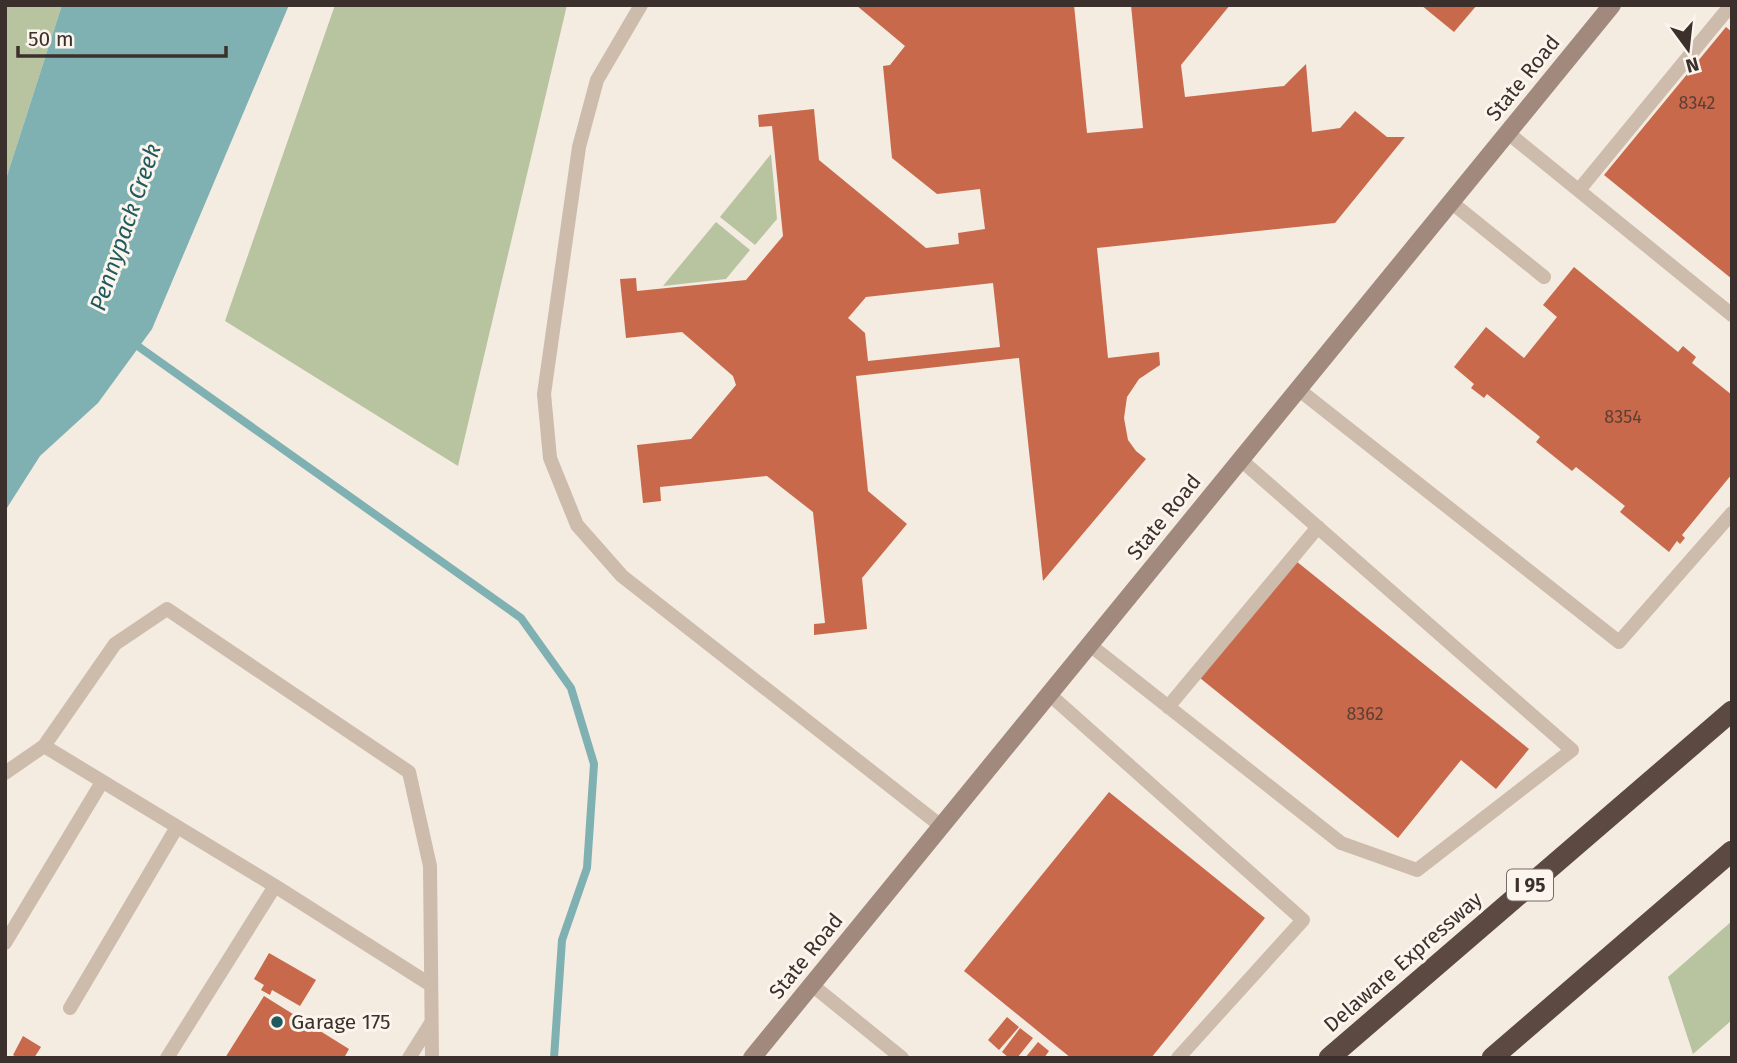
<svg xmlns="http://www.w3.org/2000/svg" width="1737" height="1063" viewBox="0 0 1737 1063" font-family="'Fira Sans',sans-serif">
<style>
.green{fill:#b8c4a0}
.water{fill:#7fb0b2}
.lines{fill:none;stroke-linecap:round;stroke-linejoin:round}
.stream{stroke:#7fb0b2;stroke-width:8}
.building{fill:#c8694b;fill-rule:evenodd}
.lane{stroke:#cdbbac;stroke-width:14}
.secondary{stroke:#a18a7d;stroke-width:18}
.highway{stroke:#5c4a42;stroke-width:21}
.poi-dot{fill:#1f5a5e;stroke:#fbf5ee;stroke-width:2.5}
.labels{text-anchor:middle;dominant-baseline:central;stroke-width:6;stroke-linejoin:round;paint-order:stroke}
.number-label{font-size:18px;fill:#5e3e33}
.shield{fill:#fbf5ee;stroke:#756b66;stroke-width:2}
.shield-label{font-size:19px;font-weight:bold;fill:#3b302b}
.street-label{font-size:21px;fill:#3b302b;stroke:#fbf5ee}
.poi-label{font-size:21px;fill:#3b302b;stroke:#fbf5ee;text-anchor:start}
.water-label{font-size:23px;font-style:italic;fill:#1f5a5e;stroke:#fbf5ee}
</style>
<rect width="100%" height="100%" fill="#f4ebe1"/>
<path class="green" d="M 5,5 L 62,5 L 5,182 Z
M 335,5 L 567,5 L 458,466 L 225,321 Z
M 771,154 L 777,219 L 755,245 L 720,217 Z
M 716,222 L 750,250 L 726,279 L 663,286 Z
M 1732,921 L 1732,1020 L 1693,1054 L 1668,977 Z"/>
<path class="water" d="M 62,5 L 289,5 L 152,329 L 98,403 L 40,456 L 5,511 L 5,182 Z"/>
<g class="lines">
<path class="stream" d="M 132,342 L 521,618 L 571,688 L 594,764 L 587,868 L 562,940 L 554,1058"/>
</g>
<path class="building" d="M 856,5 L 1074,5 L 1087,133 L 1143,128 L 1131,5 L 1230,5 L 1181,65 L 1185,97 L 1284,86 L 1306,64 L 1312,132 L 1340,128 L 1355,111 L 1387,137 L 1405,137 L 1335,223 L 1097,248 L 1108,358 L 1159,352 L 1160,365 L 1139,379 L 1127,397 L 1124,418 L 1128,440 L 1136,451 L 1146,459 L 1043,581 L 1019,358 L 856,376 L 868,491 L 907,524 L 862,578 L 867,629 L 814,635 L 814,624 L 825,623 L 813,512 L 767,476 L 660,487 L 661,501 L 643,503 L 637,445 L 691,439 L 736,385 L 733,376 L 682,332 L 626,338 L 620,279 L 636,278 L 637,291 L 746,280 L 783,236 L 772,126 L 759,127 L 758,115 L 814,109 L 819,160 L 926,248 L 959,244 L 958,233 L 985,229 L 980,189 L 937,194 L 892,158 L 883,66 L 890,65 L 905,46 ZM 993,283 L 1000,347 L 868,361 L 865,333 L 848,318 L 866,297 Z
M 1421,5 L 1477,5 L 1454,32 Z
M 1726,27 L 1732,32 L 1732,279 L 1604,175 Z
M 1574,267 L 1678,352 L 1683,346 L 1696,357 L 1692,363 L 1732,395 L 1732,474 L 1682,535 L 1685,538 L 1680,544 L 1677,541 L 1669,552 L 1620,512 L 1625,506 L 1576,467 L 1572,471 L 1536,442 L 1540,437 L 1539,436 L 1487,394 L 1484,398 L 1471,388 L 1474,384 L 1454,367 L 1486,327 L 1524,358 L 1557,317 L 1543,305 Z
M 1296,561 L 1529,749 L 1496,789 L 1461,760 L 1398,838 L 1200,678 Z
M 1109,792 L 1265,918 L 1151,1058 L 1071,1058 L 964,971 Z
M 269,953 L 316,980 L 300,1006 L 272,990 L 270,995 L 261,990 L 264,985 L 254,979 Z
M 264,996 L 349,1049 L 344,1058 L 225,1058 Z
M 1007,1017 L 1019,1027 L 999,1050 L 988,1040 Z
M 1020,1028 L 1033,1038 L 1017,1058 L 1009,1058 L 1002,1052 Z
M 23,1036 L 41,1047 L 34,1058 L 18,1058 L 13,1055 Z
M 1038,1042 L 1049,1051 L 1044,1058 L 1025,1058 Z"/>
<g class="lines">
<path class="lane" d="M 641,5 L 597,80 L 579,147 L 544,394 L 550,458 L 577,525 L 622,576 L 941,826
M 1508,133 L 1732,315
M 1579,190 L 1731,5
M 1451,202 L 1544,277
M 1298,389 L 1619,642 L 1732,513
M 1090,645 L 1341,843 L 1417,870 L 1572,750 L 1241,460
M 1049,694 L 1303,920 L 1178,1058
M 1168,707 L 1318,527
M 44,746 L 115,644 L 167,609 L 409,772 L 430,866 L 432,1058
M 5,773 L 44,746 L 275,886 L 167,1058
M 275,886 L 431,985
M 5,943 L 102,782
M 812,985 L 902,1058
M 70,1008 L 177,827
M 409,1058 L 431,1023"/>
<path class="secondary" d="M 752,1058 L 1612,5"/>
<path class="highway" d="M 1329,1058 L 1732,711
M 1492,1058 L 1732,851"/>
</g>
<circle class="poi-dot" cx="277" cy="1022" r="7"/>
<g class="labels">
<g class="number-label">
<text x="1697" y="103">8342</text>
<text x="1623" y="417">8354</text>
<text x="1365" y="714">8362</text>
</g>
<rect class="shield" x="1507" y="869.5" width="46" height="31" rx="5"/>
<g class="shield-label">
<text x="1530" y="885">I 95</text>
</g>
<g class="street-label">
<text transform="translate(1523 78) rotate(-51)">State Road</text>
<text transform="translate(1164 517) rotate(-51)">State Road</text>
<text transform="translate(806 956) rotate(-51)">State Road</text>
<text transform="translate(1403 962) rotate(-41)">Delaware Expressway</text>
</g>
<g class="poi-label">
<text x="291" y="1022">Garage 175</text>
</g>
<g class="water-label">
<text transform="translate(125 227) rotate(-71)">Pennypack Creek</text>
</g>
</g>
<rect width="1737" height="1063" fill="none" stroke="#3b302b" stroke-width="14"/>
<g transform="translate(1688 49) rotate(165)" stroke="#fbf5ee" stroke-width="5" paint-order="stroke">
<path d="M0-5L12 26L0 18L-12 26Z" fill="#3b302b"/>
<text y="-10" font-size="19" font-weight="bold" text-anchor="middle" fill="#3b302b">N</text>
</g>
<path d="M18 46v10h208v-10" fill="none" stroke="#3b302b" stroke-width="3.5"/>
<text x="28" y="46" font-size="21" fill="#3b302b" stroke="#fbf5ee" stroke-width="5" paint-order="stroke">50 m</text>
</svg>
